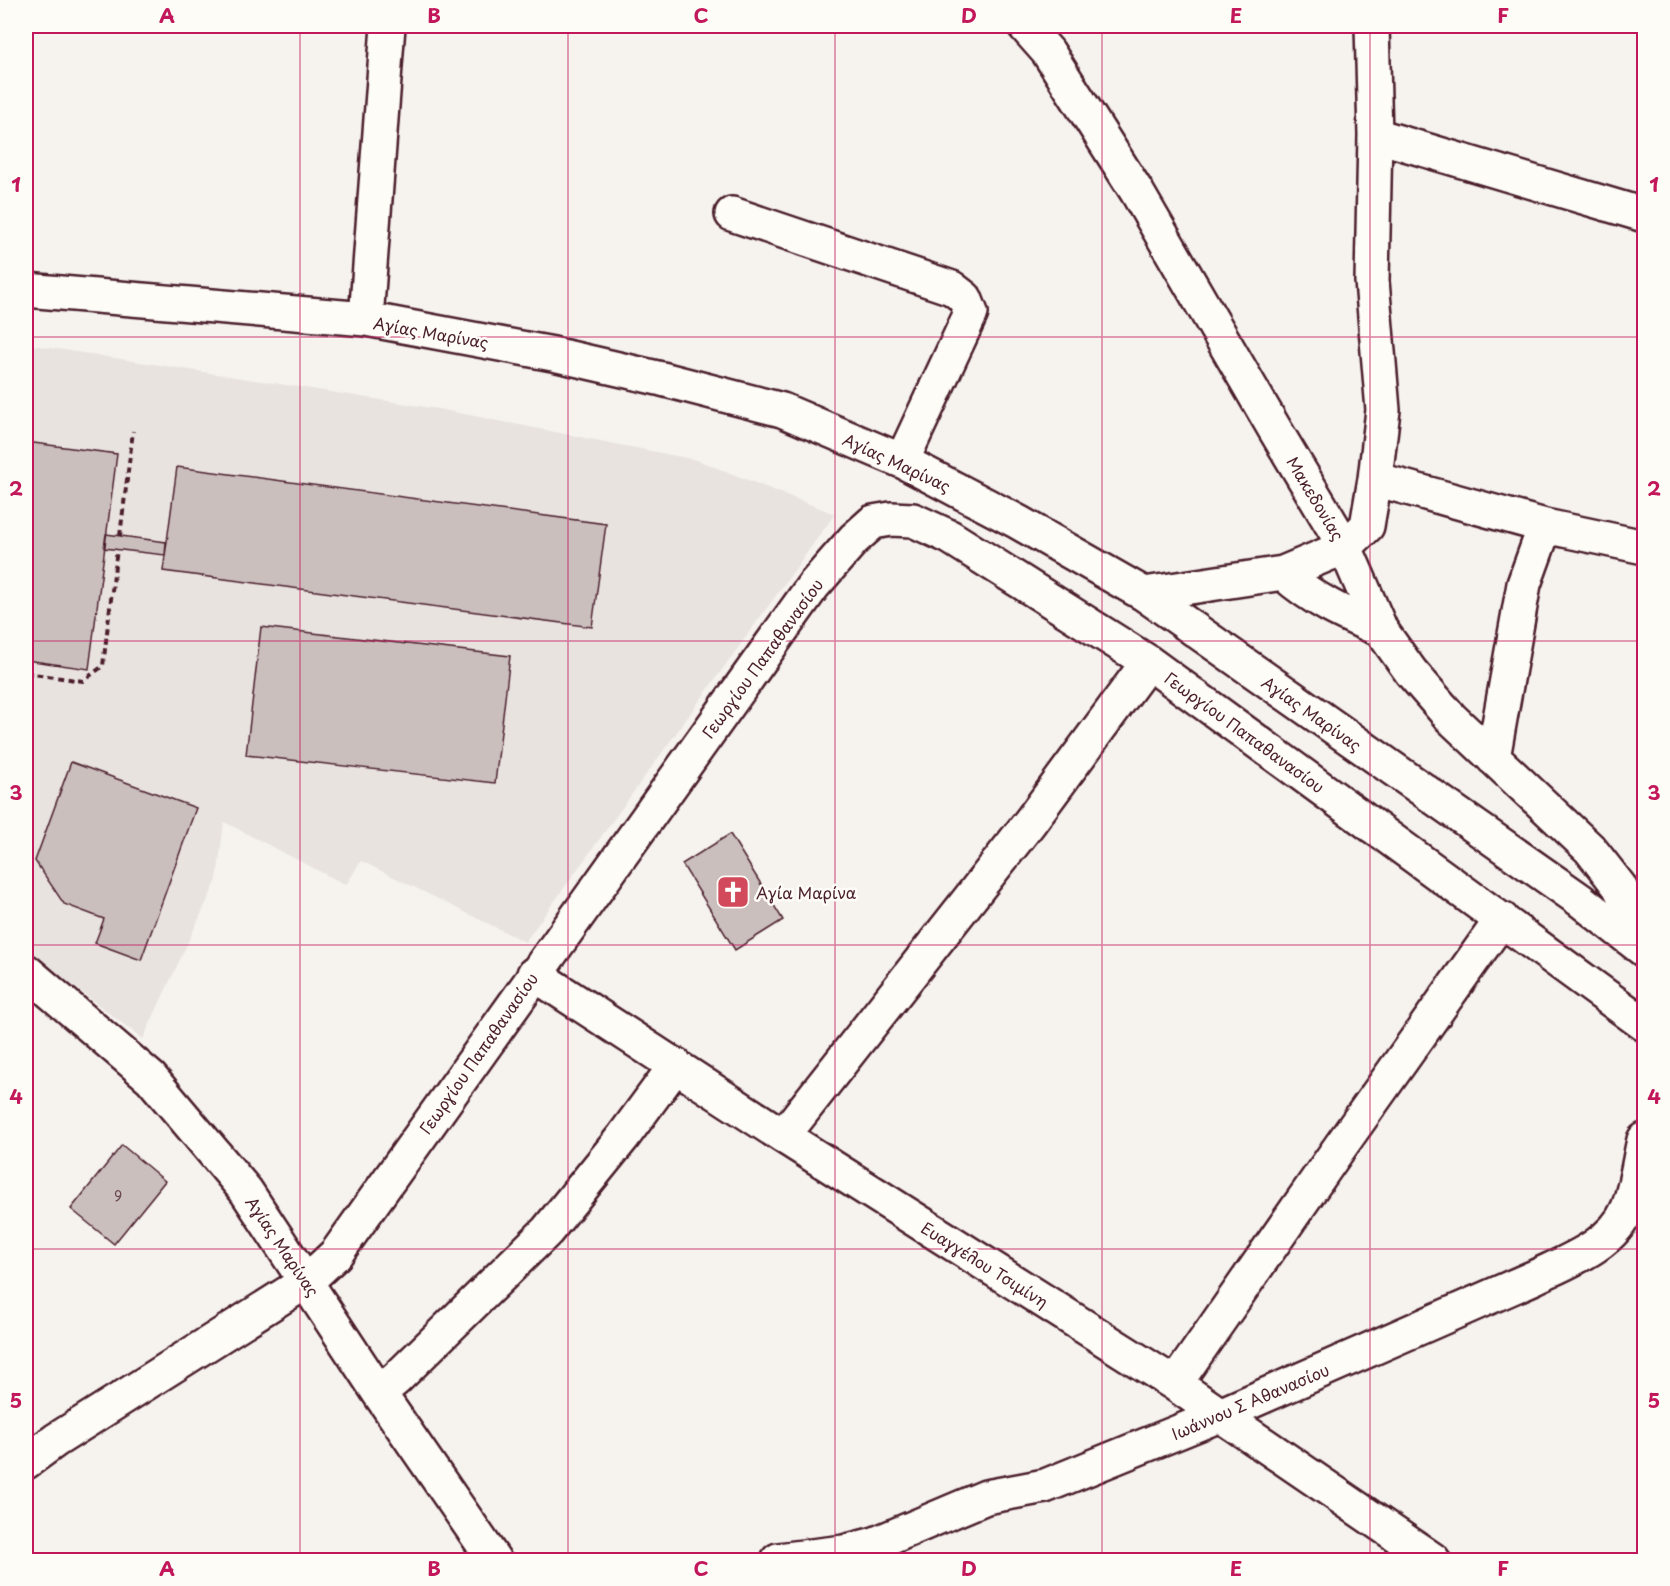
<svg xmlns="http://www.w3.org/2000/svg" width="1670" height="1586" viewBox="0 0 1670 1586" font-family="'Playpen Sans',sans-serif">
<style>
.built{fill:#e9e3e0}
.building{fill:#cbbfbe;stroke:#4a1f2b;stroke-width:1.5}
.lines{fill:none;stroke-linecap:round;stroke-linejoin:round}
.minor-casing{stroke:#4a1f2b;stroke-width:38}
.path{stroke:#4a1f2b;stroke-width:4;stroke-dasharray:6 4.5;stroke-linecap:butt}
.minor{stroke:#fdfcf7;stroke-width:33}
.grid{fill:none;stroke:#c2185b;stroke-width:1.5;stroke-opacity:0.55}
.labels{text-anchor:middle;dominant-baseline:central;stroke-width:5;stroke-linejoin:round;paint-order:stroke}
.number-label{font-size:14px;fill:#6a4750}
.street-label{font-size:16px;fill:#4a1f2b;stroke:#fdfcf7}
.poi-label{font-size:16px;fill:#4a1f2b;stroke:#fdfcf7;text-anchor:start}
.neatline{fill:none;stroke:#c2185b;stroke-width:2}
.grid-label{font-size:20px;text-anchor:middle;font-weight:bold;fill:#c2185b}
</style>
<rect width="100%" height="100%" fill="#f6f3ef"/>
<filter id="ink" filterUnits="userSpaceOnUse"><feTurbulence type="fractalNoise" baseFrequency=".0167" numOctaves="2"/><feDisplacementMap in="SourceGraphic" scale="12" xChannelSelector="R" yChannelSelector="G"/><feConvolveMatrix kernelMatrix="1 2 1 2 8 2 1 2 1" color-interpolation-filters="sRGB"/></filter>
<g filter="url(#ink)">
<path class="built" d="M 26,344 L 439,409 L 697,460 L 835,514 L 525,942 L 361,861 L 346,885 L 224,822 L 217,880 L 143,1039 L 26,950 Z"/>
<path class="building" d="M 26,442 L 117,454 L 89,669 L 26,660 Z
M 177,467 L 606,524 L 592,627 L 163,571 Z
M 106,534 L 166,542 L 165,555 L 104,548 Z
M 261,627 L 510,656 L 495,783 L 246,755 Z
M 71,762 L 196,808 L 141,960 L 95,943 L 104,919 L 64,904 L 35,861 Z
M 730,834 L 783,920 L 735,950 L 682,864 Z
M 122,1145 L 165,1181 L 114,1244 L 71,1209 Z"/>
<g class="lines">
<g class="minor-casing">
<path id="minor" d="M 1025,26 L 1048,52 L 1137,192 L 1274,428 L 1345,547 L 1381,630 L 1411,672 L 1451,718 L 1590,849 L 1619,886 L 1644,936
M 1375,135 L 1644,215
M 732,214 L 952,288 L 965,298 L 971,313 L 902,461
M 26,290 L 366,319 L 553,354 L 662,379 L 782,410 L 902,461 L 1018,522 L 1144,594 L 1580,900 L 1644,950
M 366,319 L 388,26
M 1375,479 L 1545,526 L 1644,547
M 1283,573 C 1313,600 1344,614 1381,630
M 1144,594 L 1283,573 L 1345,547 L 1367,526 L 1375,479 L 1383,410 L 1372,281 L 1375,135 L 1372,26
M 1493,758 L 1524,584 L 1545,526
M 26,971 L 151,1078 L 246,1191 L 379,1393 L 494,1560
M 534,974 L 783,1136 L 1175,1384 L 1433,1560
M 783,1136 L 1030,822 L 1148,662
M 1175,1384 L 1340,1147 L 1502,919
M 379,1393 L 396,1379 L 547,1231 L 623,1137 L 676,1065
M 26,1462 L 56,1440 L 307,1281 L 336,1254 L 813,586 L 854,539 L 873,522 L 891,519 L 913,520 L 950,537 L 1148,662 L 1644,1024
M 778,1560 L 844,1552 L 875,1544 L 986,1497 L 1045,1486 L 1220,1415 L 1535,1277 C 1568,1261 1613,1245 1628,1208 C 1636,1187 1639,1162 1644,1140"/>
</g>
<path class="path" d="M 120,536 L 133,431
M 26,673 L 83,681 L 103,666 L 117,549"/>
<use href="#minor" class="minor"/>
</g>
</g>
<path class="grid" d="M 300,26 L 300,1560M 568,26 L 568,1560M 835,26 L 835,1560M 1102,26 L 1102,1560M 1370,26 L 1370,1560M 26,337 L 1644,337M 26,641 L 1644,641M 26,945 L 1644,945M 26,1249 L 1644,1249"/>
<defs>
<g id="church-square" transform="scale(1.725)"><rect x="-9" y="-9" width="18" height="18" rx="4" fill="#d1495b" stroke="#fdfcf7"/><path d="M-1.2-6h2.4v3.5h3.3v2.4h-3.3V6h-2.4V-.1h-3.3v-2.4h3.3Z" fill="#fff"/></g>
</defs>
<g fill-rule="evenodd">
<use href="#church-square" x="733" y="892"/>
</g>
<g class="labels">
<g class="number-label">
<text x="118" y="1195">9</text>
</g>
<g class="street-label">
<text transform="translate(431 332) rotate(10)">Αγίας Μαρίνας</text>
<text transform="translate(897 462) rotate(25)">Αγίας Μαρίνας</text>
<text transform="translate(1316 498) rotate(59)">Μακεδονίας</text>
<text transform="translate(762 658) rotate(-54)">Γεωργίου Παπαθανασίου</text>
<text transform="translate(1312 713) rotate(35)">Αγίας Μαρίνας</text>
<text transform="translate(1245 732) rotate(36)">Γεωργίου Παπαθανασίου</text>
<text transform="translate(478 1053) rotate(-55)">Γεωργίου Παπαθανασίου</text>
<text transform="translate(283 1246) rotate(56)">Αγίας Μαρίνας</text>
<text transform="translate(985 1264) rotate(32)">Ευαγγέλου Τσιμίνη</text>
<text transform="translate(1250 1401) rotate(-23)">Ιωάννου Σ Αθανασίου</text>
</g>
<g class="poi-label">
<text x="756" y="892">Αγία Μαρίνα</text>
</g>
</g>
<rect width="1670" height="1586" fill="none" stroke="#fdfcf7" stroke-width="66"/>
<rect x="33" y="33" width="1604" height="1520" class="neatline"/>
<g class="grid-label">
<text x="167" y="23">A</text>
<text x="434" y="23">B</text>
<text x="701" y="23">C</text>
<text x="969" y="23">D</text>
<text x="1236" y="23">E</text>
<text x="1503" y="23">F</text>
<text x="16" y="192">1</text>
<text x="1654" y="192">1</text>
<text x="16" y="496">2</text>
<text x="1654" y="496">2</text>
<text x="16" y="800">3</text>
<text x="1654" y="800">3</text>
<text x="16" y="1104">4</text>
<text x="1654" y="1104">4</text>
<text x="16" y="1408">5</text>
<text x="1654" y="1408">5</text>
<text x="167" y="1576">A</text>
<text x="434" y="1576">B</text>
<text x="701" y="1576">C</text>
<text x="969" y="1576">D</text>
<text x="1236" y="1576">E</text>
<text x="1503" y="1576">F</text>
</g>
</svg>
